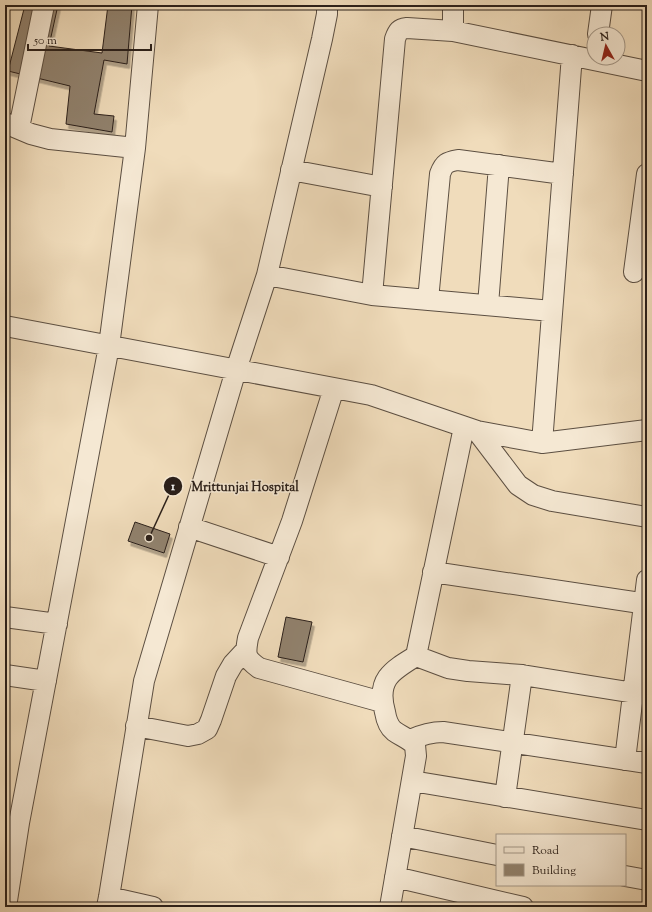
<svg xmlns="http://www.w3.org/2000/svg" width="652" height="912" viewBox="0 0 652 912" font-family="'Sorts Mill Goudy',serif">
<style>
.building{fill:#91826e;stroke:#2b201a;filter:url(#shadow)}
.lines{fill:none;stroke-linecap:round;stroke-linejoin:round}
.minor-casing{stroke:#5c4f42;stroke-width:22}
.minor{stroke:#f5e8d3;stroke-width:20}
.leader{fill:none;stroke:#2b201a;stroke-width:1.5}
.callout-dot{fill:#2b201a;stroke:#f5e8d3;stroke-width:1.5}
.mark-label{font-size:12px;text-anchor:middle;font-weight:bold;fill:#fff}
.callout-label{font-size:13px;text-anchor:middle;font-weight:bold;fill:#2b201a;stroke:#f5e8d3;stroke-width:3;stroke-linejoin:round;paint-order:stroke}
</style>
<defs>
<filter id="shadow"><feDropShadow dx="2.5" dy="4.5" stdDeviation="0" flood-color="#0004"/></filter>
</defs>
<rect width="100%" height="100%" fill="#f0dcbb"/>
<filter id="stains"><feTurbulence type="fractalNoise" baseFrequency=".005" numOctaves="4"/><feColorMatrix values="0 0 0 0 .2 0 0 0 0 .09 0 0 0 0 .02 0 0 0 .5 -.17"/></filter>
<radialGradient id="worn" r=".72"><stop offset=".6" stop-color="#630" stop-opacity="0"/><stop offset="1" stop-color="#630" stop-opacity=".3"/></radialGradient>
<path class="building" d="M 25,5 L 58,5 L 49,46 L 102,53 L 108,5 L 132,5 L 127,64 L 104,60 L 94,114 L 114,116 L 112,132 L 66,124 L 70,86 L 8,71 Z
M 135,522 L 170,534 L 164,553 L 128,541 Z
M 286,617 L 312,622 L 303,662 L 278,657 Z"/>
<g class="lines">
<g class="minor-casing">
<path id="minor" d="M 453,5 L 453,31
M 598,34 L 602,5
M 5,123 L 31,134 L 50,139 L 135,148
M 19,128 L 44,5
M 291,170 L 382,187
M 634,272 L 647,174
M 267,275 L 372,295 L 395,39 C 398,31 399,29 407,28 L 453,31 L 647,71
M 372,295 L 552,311
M 428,300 L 440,174 C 444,163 447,162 458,160 L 563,174
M 488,305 L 499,165
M 5,326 L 371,395 L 477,431 L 542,443 L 647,430
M 334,388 L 292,521 L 248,638 C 245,655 245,658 259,668 L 382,702
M 464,427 L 416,656 L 448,668 L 468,671 L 522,675 L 647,695
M 477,431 L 518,485 L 533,495 L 552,501 L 647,517
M 542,443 L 572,55
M 189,527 L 279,557
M 433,572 L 647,604
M 5,617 L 57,624
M 5,675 L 46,681
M 136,726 L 188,736 L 198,734 L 207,729 L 211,720 L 226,676 L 233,664 L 246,650
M 410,740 C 421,735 431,732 443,732 L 647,763
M 625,760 L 647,580
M 412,781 L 647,820
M 505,797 L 522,675
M 402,836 L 497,855
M 625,876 L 647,880
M 395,877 L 523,907
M 109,897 L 153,907
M 6,907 L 19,823 L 109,346 L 135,148 L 148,5
M 107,907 L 109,897 L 144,681 L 236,370 L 267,275 L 322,39 L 327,14 L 327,5
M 390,907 L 416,756 L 415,745 C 409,739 401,736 394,731 C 389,727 386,718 385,712 C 376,680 391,671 416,656"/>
</g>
<use href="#minor" class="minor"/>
</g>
<path class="leader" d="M149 538L173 486"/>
<g class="callout-dot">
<circle cx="149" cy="538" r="4"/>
<circle cx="173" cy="486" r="10"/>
</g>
<g class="mark-label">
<text x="173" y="490">1</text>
</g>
<g class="callout-label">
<text x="245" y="491">Mrittunjai Hospital</text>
</g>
<rect width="652" height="912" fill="none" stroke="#f0dcbb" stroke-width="20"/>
<rect x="6" y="6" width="640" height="900" fill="none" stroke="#2b201a" stroke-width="2"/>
<rect x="10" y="10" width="632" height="892" fill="none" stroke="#2b201a"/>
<rect x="496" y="834" width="130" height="52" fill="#f5e8d3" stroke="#a49889"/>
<rect x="504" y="847" width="20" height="6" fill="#f5e8d3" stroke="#a49889"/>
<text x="532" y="854" font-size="12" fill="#2b201a">Road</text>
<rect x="504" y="864" width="20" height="12" fill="#91826e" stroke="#a49889"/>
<text x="532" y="874" font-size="12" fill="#2b201a">Building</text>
<g transform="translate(606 46) rotate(352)"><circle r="19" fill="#f5e8d3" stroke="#a49889"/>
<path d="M0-3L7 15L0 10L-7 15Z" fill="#8f2418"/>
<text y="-6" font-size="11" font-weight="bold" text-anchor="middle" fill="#2b201a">N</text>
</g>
<path d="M28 44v6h123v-6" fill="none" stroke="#2b201a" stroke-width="2"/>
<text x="34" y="44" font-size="12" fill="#2b201a" stroke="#f5e8d3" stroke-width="3" paint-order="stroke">50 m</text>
<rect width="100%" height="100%" filter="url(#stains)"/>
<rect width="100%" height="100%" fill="url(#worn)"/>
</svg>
